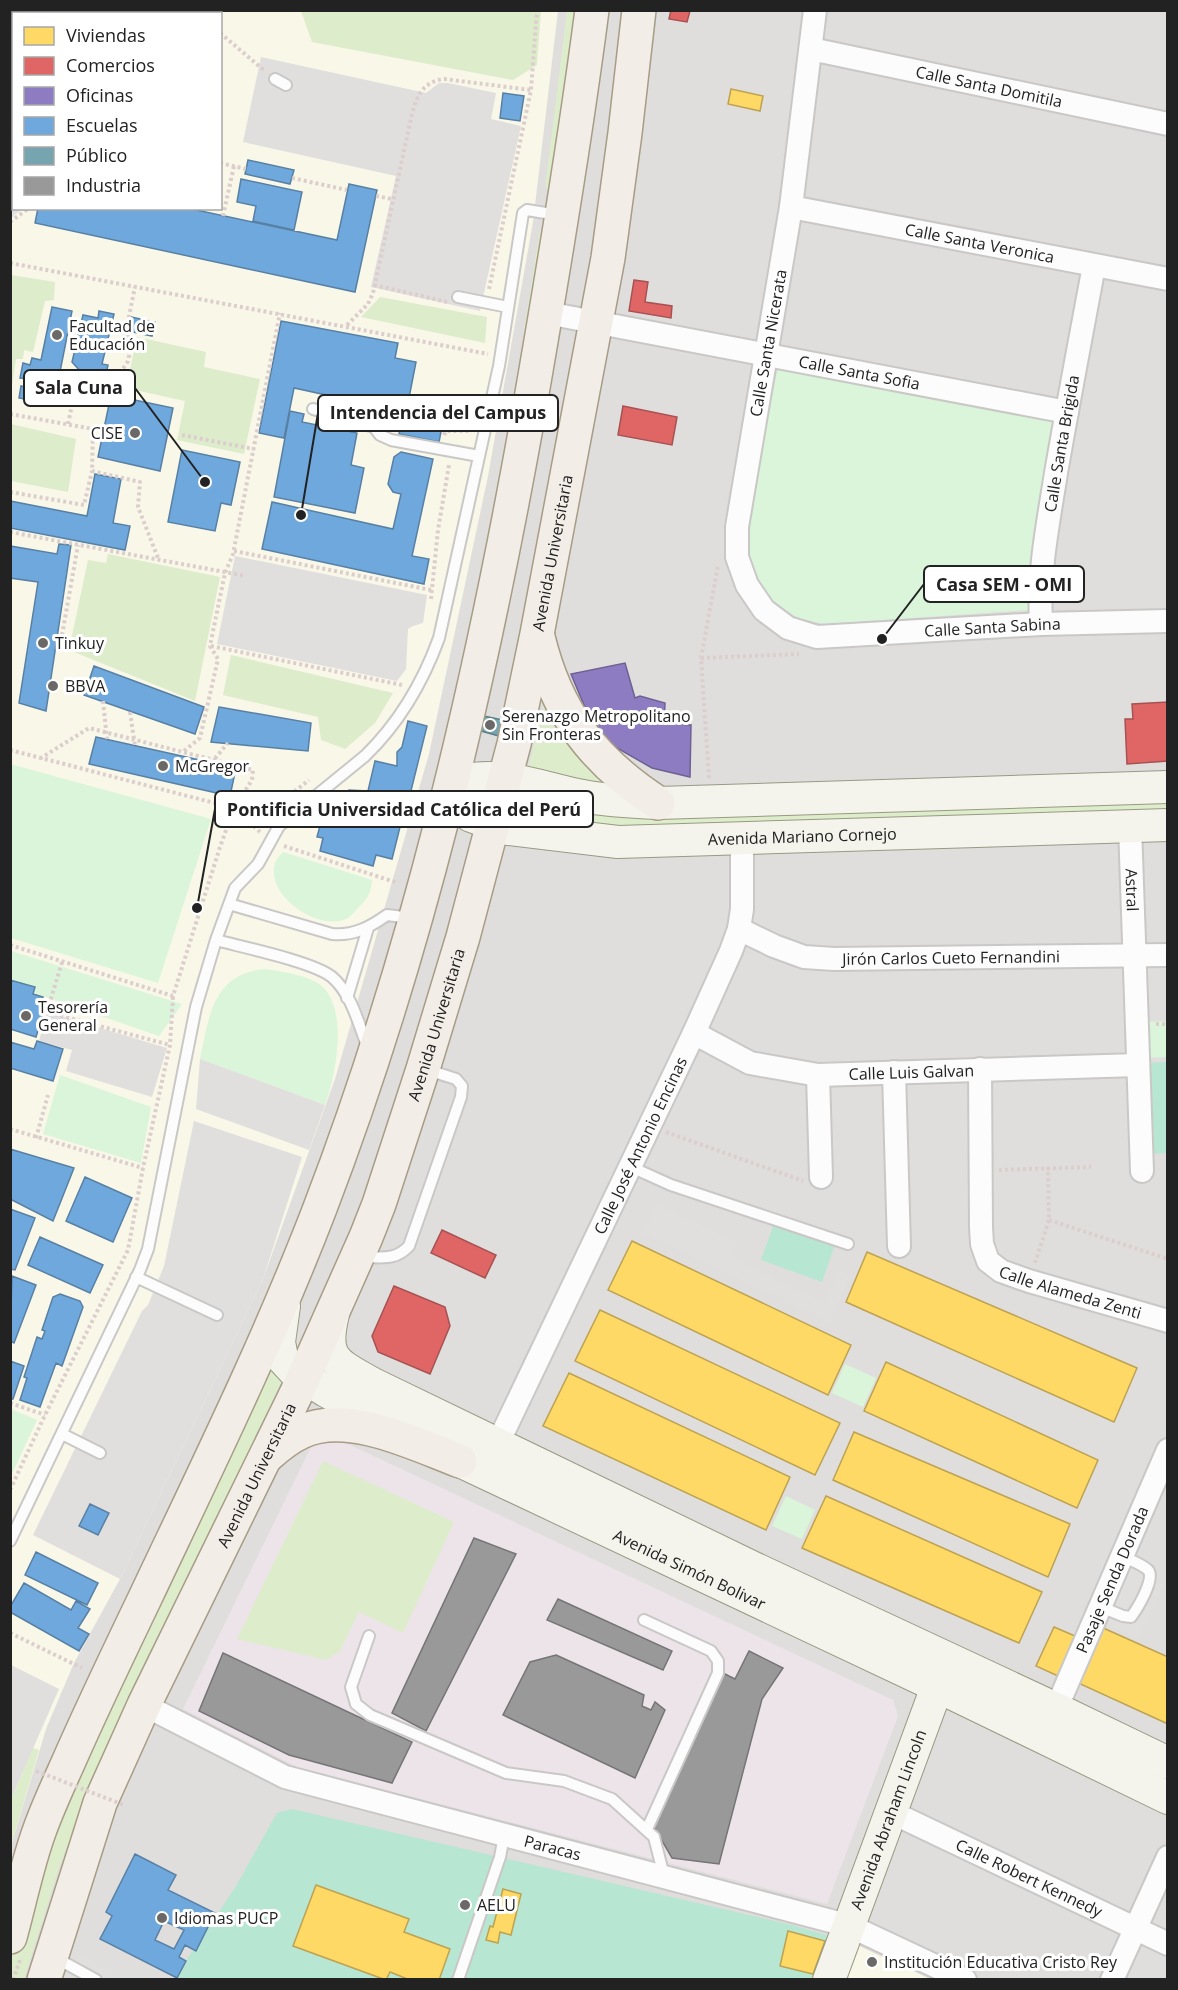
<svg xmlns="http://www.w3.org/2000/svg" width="1178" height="1990" viewBox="0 0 1178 1990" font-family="'Open Sans',sans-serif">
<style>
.residential{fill:#dfdedc;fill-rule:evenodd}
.industrial{fill:#ede4e9}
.education{fill:#f8f7e8;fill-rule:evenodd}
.grass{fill:#ddeccb}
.park{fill:#daf5da}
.pitch{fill:#b7e6d2}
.parking{fill:#e0dfde}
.plaza{fill:#e2e1e5}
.homes{fill:#ffd966;stroke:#bda252;stroke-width:1.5}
.shops{fill:#e06666;stroke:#a75252;stroke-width:1.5}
.offices{fill:#8e7cc3;stroke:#6e6193;stroke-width:1.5}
.schools{fill:#6fa8dc;stroke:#5880a4;stroke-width:1.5;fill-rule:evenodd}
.public{fill:#76a5af;stroke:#5d7e85;stroke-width:1.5}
.industry{fill:#999;stroke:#757575;stroke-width:1.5}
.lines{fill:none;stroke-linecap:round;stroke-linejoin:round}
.lane-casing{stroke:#c9c8c7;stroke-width:14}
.street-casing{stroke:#c9c8c7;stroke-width:26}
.secondary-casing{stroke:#999a82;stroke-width:34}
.primary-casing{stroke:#a79c86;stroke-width:36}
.path{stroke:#dccecd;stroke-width:4;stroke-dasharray:3 3;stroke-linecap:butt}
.lane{stroke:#fdfcfc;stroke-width:10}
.street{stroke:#fdfcfc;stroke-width:22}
.secondary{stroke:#f4f4ed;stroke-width:32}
.primary{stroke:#f3ede7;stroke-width:33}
.path-bridge{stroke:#dccecd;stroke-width:4;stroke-dasharray:3 3;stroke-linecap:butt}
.poi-dot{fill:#6a6968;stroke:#fff;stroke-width:2}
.labels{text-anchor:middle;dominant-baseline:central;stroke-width:6;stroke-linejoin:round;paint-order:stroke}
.street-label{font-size:16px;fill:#222;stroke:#fff}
.poi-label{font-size:16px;fill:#222;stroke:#fff;text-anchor:start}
.leader{fill:none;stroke:#222;stroke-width:2}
.callout-dot{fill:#222;stroke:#fff;stroke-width:2}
.callout{fill:#fff;stroke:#222;stroke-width:2}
.callout-label{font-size:18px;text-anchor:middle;font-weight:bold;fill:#222}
</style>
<rect width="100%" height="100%" fill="#f0eeeb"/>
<path class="residential" d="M 11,11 L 1167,11 L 1167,1979 L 11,1980 ZM 14,14 L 220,14 L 220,208 L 14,208 Z"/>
<path class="industrial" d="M 325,1439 L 346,1443 L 893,1700 L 898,1716 L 827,1904 L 297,1767 L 183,1709 L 311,1447 Z"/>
<path class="education" d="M 11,11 L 558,11 L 533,222 L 488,476 L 429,754 L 335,1079 L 263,1279 L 120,1579 L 74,1663 L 46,1729 L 11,1846 ZM 14,14 L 220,14 L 220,208 L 14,208 Z
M 857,1945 L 930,1979 L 844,1980 Z"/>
<path class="grass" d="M 301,11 L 541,11 L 537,65 L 513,80 L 312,42 Z
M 567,11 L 576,11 L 551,191 L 546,189 L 546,181 Z
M 540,229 L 545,229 L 525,337 L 524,331 Z
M 11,275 L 55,282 L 54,300 L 45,301 L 33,352 L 24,350 L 23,359 L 16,359 L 11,392 Z
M 380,297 L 487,317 L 485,343 L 361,317 Z
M 137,337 L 206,352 L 204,367 L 260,379 L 244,454 L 177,440 L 185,401 L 126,388 Z
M 11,424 L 76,439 L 68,492 L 11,481 Z
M 108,554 L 220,577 L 195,701 L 69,650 L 88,560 L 106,563 Z
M 231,655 L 393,693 L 375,723 L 345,749 L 321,740 L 318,717 L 223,695 Z
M 547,692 L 628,791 L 528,769 Z
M 538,796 L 1168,797 L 1167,808 L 1153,816 L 623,831 L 533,816 Z
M 269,1361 L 283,1379 L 100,1762 L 59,1868 L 24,1979 L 11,1980 L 11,1961 L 46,1842 Z
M 323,1461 L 454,1522 L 403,1633 L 359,1612 L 340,1651 L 326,1660 L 237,1639 Z
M 33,1748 L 39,1750 L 11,1846 L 11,1799 Z"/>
<path class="park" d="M 778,367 L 1056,422 L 1029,610 L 824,624 L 798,618 L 768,600 L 751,570 L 744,538 Z
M 10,764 L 211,819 L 158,983 L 11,938 Z
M 283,852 L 372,880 C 371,892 369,896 361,905 C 357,909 352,915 348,918 C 320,933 265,896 275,863 C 276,860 280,855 283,852 Z
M 11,951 L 182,1004 L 159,1036 L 11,985 Z
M 264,969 C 281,971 314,976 325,989 C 347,1016 336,1075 325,1105 L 200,1059 C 209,1016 213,974 264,969 Z
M 1167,1021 L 1167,1057 L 1146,1058 L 1143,1022 Z
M 60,1075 L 151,1107 L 141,1163 L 43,1134 Z
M 845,1364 L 876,1378 L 863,1407 L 832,1393 Z
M 11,1409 L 37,1420 L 11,1476 Z
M 786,1496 L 815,1510 L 802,1539 L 772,1526 Z"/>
<path class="pitch" d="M 1167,1062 L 1167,1153 L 1149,1154 L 1146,1063 Z
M 777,1215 L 838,1236 L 822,1282 L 761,1260 Z
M 292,1809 L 792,1925 L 829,1936 L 812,1979 L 173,1980 L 236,1886 L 277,1813 Z"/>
<path class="parking" d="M 261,57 L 426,93 L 439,83 L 448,83 L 496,93 L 491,119 L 521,126 L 480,311 L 371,287 L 396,176 L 243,142 Z
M 235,556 L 427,595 L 423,623 L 413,626 L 408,629 L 406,669 L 397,681 L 217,644 Z
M 47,1012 L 167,1048 L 152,1097 L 66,1071 L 72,1050 L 39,1041 Z
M 200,1059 L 325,1105 L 309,1150 L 196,1109 Z
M 194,1121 L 302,1157 L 263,1279 L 120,1579 L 33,1535 L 142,1311 L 148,1305 L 164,1266 Z
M 657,1204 L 737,1242 L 730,1257 L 825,1303 L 841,1271 L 851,1276 L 829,1322 L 643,1233 Z
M 1125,1565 L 1164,1584 L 1138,1639 L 1099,1620 Z
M 11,1665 L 59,1689 L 11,1799 Z
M 79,1953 L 122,1979 L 63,1980 Z"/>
<path class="plaza" d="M 11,10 L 54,11 L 57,13 L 14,14 L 14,208 L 22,209 L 11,218 Z"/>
<path class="homes" d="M 731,89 L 763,96 L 760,111 L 728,104 Z
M 632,1241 L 851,1345 L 828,1395 L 608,1290 Z
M 867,1252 L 1137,1368 L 1114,1422 L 846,1302 Z
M 600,1310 L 840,1423 L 815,1475 L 575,1361 Z
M 886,1362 L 1098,1460 L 1077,1508 L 864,1411 Z
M 569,1373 L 790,1477 L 766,1530 L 543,1426 Z
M 854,1432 L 1070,1524 L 1048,1577 L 833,1480 Z
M 826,1496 L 1042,1592 L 1019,1643 L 802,1548 Z
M 1054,1627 L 1075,1636 L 1058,1676 L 1036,1666 Z
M 1101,1627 L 1168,1657 L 1168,1724 L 1076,1682 Z
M 316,1885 L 409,1919 L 404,1932 L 450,1949 L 439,1980 L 410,1980 L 390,1972 L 386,1980 L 293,1946 Z
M 503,1889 L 521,1894 L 511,1935 L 500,1932 L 498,1943 L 486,1940 L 490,1926 L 493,1927 Z
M 788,1931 L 825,1941 L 813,1974 L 780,1966 Z"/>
<path class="shops" d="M 671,10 L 690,11 L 687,22 L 669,19 Z
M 634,280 L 648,282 L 645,302 L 672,306 L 671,318 L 629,311 Z
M 623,406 L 677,417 L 672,445 L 618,435 Z
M 1168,702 L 1168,761 L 1127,764 L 1125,719 L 1133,719 L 1132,704 Z
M 442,1230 L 496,1255 L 485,1278 L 431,1253 Z
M 394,1286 L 445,1307 L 450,1326 L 430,1374 L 378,1352 L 372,1336 Z"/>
<path class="offices" d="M 625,663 L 635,698 L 640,696 L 665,703 L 664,723 L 691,725 L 690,777 L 652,768 L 610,744 L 589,717 L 571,674 Z"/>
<path class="schools" d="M 503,93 L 524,96 L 520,121 L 500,118 Z
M 248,160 L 294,170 L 290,184 L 245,174 Z
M 241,179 L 302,192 L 294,230 L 253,221 L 256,206 L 237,202 Z
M 349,184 L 377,190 L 355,292 L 35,223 L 38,208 L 187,208 L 337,240 Z
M 52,307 L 72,311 L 58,382 L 72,385 L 68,402 L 50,399 L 50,404 L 19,398 L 21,386 L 26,387 L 28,379 L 20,378 L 23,363 L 30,365 L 32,358 L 41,360 Z
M 99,311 L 114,314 L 102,364 L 108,365 L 105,378 L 82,373 L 72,362 L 83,315 L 98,318 Z
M 131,317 L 155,322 L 152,336 L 128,331 Z
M 281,321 L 398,343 L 395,358 L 416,362 L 408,403 L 388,399 L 386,408 L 294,388 L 284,438 L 259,433 Z
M 111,395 L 173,408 L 160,471 L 98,457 Z
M 290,411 L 304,414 L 302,422 L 357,433 L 351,465 L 364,468 L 355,513 L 274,497 Z
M 403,413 L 443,421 L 439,442 L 399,434 Z
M 182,450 L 240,462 L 231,505 L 221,503 L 215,531 L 168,522 Z
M 401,452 L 433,459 L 412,556 L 429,559 L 424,584 L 262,549 L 272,502 L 393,529 L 401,494 L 393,492 L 388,484 L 394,457 Z
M 95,474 L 121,479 L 113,523 L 130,526 L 125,550 L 10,528 L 10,501 L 87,516 Z
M 59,544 L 71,545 L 46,711 L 19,703 L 38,582 L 10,578 L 10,546 L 57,554 Z
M 94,666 L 204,707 L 195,734 L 84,695 Z
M 219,707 L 311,723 L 308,751 L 211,742 Z
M 408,721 L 427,726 L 404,819 L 391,816 L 389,824 L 400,827 L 392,859 L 376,855 L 373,866 L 320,851 L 323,838 L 317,837 L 320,826 L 314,824 L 317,818 L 330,804 L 349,797 L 349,790 L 368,791 L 375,761 L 397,766 L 397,752 L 402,747 Z
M 96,737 L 236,768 L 230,796 L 89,764 Z
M 10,980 L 35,987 L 33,994 L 43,997 L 41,1002 L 46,1004 L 36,1037 L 10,1029 Z
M 37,1041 L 63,1049 L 53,1081 L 10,1068 L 10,1042 L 34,1049 Z
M 10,1149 L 74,1168 L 53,1221 L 10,1199 Z
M 85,1177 L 132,1198 L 113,1242 L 66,1221 Z
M 10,1209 L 35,1218 L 15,1270 L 10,1269 Z
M 40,1237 L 103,1265 L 90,1293 L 28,1265 Z
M 12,1276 L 36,1285 L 14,1343 L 10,1341 Z
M 60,1294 L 80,1301 L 83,1307 L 62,1366 L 56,1363 L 40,1407 L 20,1400 L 27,1378 L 24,1377 L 37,1337 L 42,1339 L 45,1331 L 42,1330 L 53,1297 Z
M 10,1361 L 24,1366 L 13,1399 L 10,1399 Z
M 90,1504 L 109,1513 L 98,1535 L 79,1526 Z
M 36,1552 L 98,1583 L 87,1605 L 25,1575 Z
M 24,1583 L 71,1610 L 76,1601 L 90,1609 L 78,1628 L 89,1634 L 79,1651 L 10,1612 L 10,1607 Z
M 135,1854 L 176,1875 L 168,1890 L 215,1913 L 196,1951 L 185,1945 L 179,1957 L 186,1961 L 177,1978 L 100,1939 L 112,1916 L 106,1912 ZM 164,1921 L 184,1930 L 174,1949 L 155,1940 Z"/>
<path class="public" d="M 479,715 L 503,720 L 499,736 L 477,730 Z"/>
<path class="industry" d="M 474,1538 L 516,1554 L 426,1731 L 392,1713 Z
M 558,1599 L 672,1651 L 663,1670 L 547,1620 Z
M 749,1651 L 783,1668 L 762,1699 L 719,1864 L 672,1858 L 651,1822 L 723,1673 L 735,1679 Z
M 223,1653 L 412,1742 L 392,1783 L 289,1755 L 199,1711 Z
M 556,1655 L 644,1695 L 642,1706 L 651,1710 L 655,1702 L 665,1710 L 635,1778 L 503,1715 L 530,1662 Z"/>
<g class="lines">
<g class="lane-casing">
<path id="lane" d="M 275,79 L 286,85
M 458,297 L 508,307
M 313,409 L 374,427 L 380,435 L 391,440 L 479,456
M 229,904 L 332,934 C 354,936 370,927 387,915 L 411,918
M 216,940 C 242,947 314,962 332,977 C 352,994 359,1026 368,1048
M 347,998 L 368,928
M 631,1167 L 671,1185 L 848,1244
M 363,1257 C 382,1257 395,1261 409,1246 L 461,1097 L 462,1086 L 456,1079 L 425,1069
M 136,1277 L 217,1315
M 62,1434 L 100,1453
M 10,1541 L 140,1270 L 148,1249 L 196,1007 L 216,940 L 235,888 L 258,864 L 279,826 L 365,756 C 399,723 423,682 439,638 L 499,366 L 523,213 L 527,210 L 558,215
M 1101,1607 L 1123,1616 L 1131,1617 C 1137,1609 1156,1578 1148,1570 C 1142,1564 1130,1560 1122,1556
M 644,1620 L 711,1651 L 718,1661 L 718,1673 L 647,1829
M 369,1636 L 351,1687 L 356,1704 L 370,1715 L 506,1773 L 564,1781 L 612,1799 L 654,1837 L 664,1876
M 54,1957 L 96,1980
M 458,1980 L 500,1857 L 504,1836"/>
</g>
<g class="street-casing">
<g id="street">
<path id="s1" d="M 815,10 L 791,207 L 737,527 L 737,557 L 747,585 L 764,610 L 788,628 L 817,637 L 1041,624 L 1168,621"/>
<path id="s2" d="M 811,49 L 1168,124"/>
<path id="s3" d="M 791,207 L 1168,279"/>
<path id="s4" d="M 547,313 L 1067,412"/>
<path id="s5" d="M 1041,624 C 1038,572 1048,524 1056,473 C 1068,404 1081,335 1094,266"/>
<path id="s6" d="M 1130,826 L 1142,1171"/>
<path id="s7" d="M 739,929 L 774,946 L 804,957 L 834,959 L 1168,955"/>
<path id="s8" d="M 694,1033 L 750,1063 L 818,1075 L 1138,1065"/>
<path id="s9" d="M 980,1069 L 981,1227 L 982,1244 L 988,1261 L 1001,1271 L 1029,1281 L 1168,1321"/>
<path d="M 894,1072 L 899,1246"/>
<path d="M 818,1075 L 821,1177"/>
<path id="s10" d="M 497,1445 L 694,1033 L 731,951 L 739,929 L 742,909 L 742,837"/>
<path id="s11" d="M 144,1705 L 285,1777 L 850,1926 L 965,1980"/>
<path id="s12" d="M 1056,1709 L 1168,1450"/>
<path id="s13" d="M 891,1812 L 1168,1944"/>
<path d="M 1112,1980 L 1168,1857"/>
</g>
</g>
<g class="secondary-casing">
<g id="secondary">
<path d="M 451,785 C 493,767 540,788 583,796 C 608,801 633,802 658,803 L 1168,787"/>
<path id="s14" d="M 446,800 L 471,816 L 508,829 L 618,842 L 1168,825"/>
<path id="s15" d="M 284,1306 L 279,1342 L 282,1358 L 294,1371 L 326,1391 L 460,1461 L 937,1686 L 1168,1798"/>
<path d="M 333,1314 C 322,1360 336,1363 373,1384 L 758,1570 L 1056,1709 L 1168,1763"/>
<path id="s16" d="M 829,1980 L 944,1668"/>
</g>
</g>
<g class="primary-casing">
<g id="primary">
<path d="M 538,637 C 556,712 593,761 658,803"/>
<path d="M 267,1456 C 277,1447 288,1438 301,1432 C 348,1410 415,1444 460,1461"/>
<path d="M 10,1937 C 20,1901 27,1864 40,1829 C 49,1804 61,1779 72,1754 C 95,1702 120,1650 145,1598 C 206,1469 269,1341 320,1208 C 417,955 479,689 527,422 C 551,285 574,149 592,10"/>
<path id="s17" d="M 44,1980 L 100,1803 L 144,1705 L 297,1392 L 366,1237 L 379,1204 L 423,1069 L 463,937 L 514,744 L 537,634 L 608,258 L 625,133 L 639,10"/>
</g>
</g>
<path class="path" d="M 94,10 L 96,14
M 197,10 L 197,14
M 119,14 L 119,10
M 158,14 L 161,10
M 220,33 L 265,71
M 220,163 L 246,169
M 292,178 L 347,190
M 376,196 L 392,199
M 223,216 L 234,166
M 10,222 L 29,208
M 10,263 L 488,354
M 374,285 L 447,302
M 489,289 L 531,90 L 537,10
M 347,325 L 368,304 L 373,293 L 412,114 C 417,95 423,82 444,79 L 531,90
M 10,414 L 93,429 L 92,471 L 140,482 L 138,507 L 158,558
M 68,424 L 78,376 L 114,382 L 128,361 L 133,337 L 125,336 L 135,287
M 182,435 L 254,449
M 444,435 L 446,431 L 467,431 L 469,426
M 10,492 L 84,505 L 92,471
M 10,532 L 246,576
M 234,551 L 431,590
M 431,599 L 438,530 L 449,465
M 61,641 L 78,545
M 211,646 L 402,685
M 701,658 L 799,654
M 10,750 L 234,808 L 260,832
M 184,751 L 200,738 L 218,659 L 210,646 L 225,573 L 233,554 L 280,313
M 709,778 L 701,658 L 718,565
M 252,825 L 309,780
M 284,846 L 398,883
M 10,945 L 173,996 L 220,847 L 234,808 L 252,780 L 253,770 L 89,728 L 41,758
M 62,962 L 47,1012 L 170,1045
M 1156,1024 L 1168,1024
M 10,1129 L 143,1168
M 666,1132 L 803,1181
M 36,1138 L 48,1095
M 999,1170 L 1091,1167
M 1049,1220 L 1168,1259
M 1035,1263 L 1049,1220 L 1048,1168
M 10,1403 L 45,1415
M 10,1490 L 45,1415 L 128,1250 L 143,1168 L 170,1045 L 173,996
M 10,1633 L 82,1668
M 13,1980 L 20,1960"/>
<use href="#lane" class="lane"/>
<use href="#street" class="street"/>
<use href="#secondary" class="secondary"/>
<use href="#primary" class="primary"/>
<path class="path-bridge" d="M 103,701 L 107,739
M 130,712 L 135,746
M 211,763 L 228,743
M 36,1771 L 124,1805"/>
</g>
<g class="poi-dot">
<circle cx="57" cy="335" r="6"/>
<circle cx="135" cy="433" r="6"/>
<circle cx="43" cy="643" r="6"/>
<circle cx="53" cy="686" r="6"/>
<circle cx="490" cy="725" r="6"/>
<circle cx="163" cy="766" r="6"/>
<circle cx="26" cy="1016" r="6"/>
<circle cx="465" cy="1905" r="6"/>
<circle cx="162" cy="1918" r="6"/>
<circle cx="872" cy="1962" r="6"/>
</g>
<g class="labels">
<g class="street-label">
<text stroke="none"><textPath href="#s2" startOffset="182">Calle Santa Domitila</textPath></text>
<text stroke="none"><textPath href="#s3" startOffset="192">Calle Santa Veronica</textPath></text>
<text transform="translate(768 343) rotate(-80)">Calle Santa Nicerata</text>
<text stroke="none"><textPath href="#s4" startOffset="318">Calle Santa Sofia</textPath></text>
<text stroke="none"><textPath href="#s5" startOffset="182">Calle Santa Brigida</textPath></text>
<text stroke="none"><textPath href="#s17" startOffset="1521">Avenida Universitaria</textPath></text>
<text stroke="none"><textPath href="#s1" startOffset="849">Calle Santa Sabina</textPath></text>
<text stroke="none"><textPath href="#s14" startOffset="364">Avenida Mariano Cornejo</textPath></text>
<text stroke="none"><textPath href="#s6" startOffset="64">Astral</textPath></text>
<text stroke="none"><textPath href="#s7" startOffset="218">Jirón Carlos Cueto Fernandini</textPath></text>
<text stroke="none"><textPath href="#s17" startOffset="1035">Avenida Universitaria</textPath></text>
<text stroke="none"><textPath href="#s8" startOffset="226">Calle Luis Galvan</textPath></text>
<text stroke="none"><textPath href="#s10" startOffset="332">Calle José Antonio Encinas</textPath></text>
<text stroke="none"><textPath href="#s9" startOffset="282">Calle Alameda Zenti</textPath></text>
<text stroke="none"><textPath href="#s17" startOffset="549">Avenida Universitaria</textPath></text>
<text stroke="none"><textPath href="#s15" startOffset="513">Avenida Simón Bolivar</textPath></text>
<text stroke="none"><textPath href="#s12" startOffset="141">Pasaje Senda Dorada</textPath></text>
<text stroke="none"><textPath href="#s16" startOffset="171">Avenida Abraham Lincoln</textPath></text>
<text stroke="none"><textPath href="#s11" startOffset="435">Paracas</textPath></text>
<text stroke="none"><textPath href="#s13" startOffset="153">Calle Robert Kennedy</textPath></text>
</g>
<g class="poi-label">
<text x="69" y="326">Facultad de<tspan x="69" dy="18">Educación</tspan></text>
<text x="123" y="433" text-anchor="end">CISE</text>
<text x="55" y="643">Tinkuy</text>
<text x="65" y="686">BBVA</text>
<text x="502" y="716">Serenazgo Metropolitano<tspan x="502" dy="18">Sin Fronteras</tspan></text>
<text x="175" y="766">McGregor</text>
<text x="38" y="1007">Tesorería<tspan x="38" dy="18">General</tspan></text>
<text x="477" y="1905">AELU</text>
<text x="174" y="1918">Idiomas PUCP</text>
<text x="884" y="1962">Institución Educativa Cristo Rey</text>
</g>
</g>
<path class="leader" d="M205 482L135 388M301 515L318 413M882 639L924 584M197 908L215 809"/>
<g class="callout-dot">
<circle cx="205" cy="482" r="6"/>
<circle cx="301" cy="515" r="6"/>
<circle cx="882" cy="639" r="6"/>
<circle cx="197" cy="908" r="6"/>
</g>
<g class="callout">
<rect x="24" y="370" width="111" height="36" rx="6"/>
<rect x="318" y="395" width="240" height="36" rx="6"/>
<rect x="924" y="566" width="160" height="36" rx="6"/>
<rect x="215" y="791" width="378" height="36" rx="6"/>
</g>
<g class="callout-label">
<text x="79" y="394">Sala Cuna</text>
<text x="438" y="419">Intendencia del Campus</text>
<text x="1004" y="591">Casa SEM - OMI</text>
<text x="404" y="816">Pontificia Universidad Católica del Perú</text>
</g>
<rect width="1178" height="1990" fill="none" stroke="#222222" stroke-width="24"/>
<rect x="12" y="12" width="210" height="198" fill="#ffffff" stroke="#a7a7a7" stroke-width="1.5"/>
<rect x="24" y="27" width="30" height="18" fill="#ffd966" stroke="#a7a7a7" stroke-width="1.5"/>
<text x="66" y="42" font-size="18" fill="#222222">Viviendas</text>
<rect x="24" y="57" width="30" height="18" fill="#e06666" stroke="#a7a7a7" stroke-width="1.5"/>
<text x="66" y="72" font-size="18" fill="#222222">Comercios</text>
<rect x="24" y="87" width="30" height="18" fill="#8e7cc3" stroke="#a7a7a7" stroke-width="1.5"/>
<text x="66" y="102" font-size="18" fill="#222222">Oficinas</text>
<rect x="24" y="117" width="30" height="18" fill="#6fa8dc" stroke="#a7a7a7" stroke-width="1.5"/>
<text x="66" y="132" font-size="18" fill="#222222">Escuelas</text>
<rect x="24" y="147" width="30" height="18" fill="#76a5af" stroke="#a7a7a7" stroke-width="1.5"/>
<text x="66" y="162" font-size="18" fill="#222222">Público</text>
<rect x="24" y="177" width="30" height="18" fill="#999999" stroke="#a7a7a7" stroke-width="1.5"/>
<text x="66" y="192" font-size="18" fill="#222222">Industria</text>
</svg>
